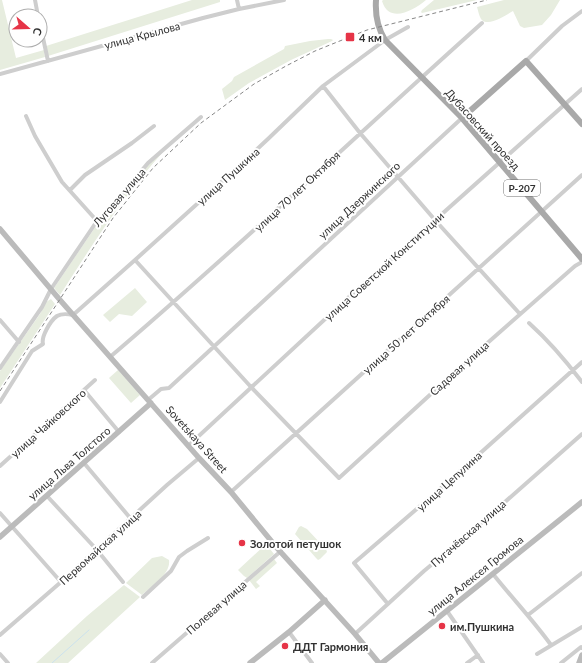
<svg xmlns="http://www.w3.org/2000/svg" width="582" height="663" viewBox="0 0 582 663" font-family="Lato,sans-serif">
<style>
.green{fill:#e7eddf}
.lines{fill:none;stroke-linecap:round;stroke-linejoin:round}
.stream{stroke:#cbe1ed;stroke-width:1}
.street{stroke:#cecece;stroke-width:4}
.secondary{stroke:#bbb;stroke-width:5.5}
.primary{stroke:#a9a9a9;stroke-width:6}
.rail{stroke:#868686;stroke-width:1;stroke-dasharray:4 3;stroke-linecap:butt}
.poi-dot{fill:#e63447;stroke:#fff;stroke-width:1.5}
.labels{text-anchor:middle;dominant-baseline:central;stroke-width:4;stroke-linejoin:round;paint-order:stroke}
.shield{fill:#fff;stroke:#6f6f6f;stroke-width:1}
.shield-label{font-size:10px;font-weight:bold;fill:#313131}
.street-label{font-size:11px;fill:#313131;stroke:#fff}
.poi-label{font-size:11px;font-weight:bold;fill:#313131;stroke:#fff;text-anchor:start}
</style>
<rect width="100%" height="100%" fill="#fff"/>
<path class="green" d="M 0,0 L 2,0 L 16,58 L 44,50 L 45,57 L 0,70 Z
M 192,0 L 220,0 L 220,2 L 48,56 L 46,46 Z
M 383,0 L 426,0 C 413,11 389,24 382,1 Z
M 434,0 L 477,0 L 439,9 L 422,13 L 421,12 L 422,10 Z
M 504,0 L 560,0 L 551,15 L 542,25 L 524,28 L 520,26 L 513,11 C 506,15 488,28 481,19 C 479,16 478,10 477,7 Z
M 328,39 L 331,39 L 333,40 L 332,41 L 291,60 L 249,83 L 225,100 L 222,89 L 232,81 L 234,77 L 284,49 L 285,46 L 310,41 Z
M 164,151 C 124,195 92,245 60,295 L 54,288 L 96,226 L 103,219 L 149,164 Z
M 135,288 L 147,302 L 132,316 L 119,314 L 110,322 L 103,315 Z
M 51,299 L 55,304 L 0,388 L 0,371 L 40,314 L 46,302 Z
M 118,370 L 140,395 L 131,403 L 109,378 Z
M 301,526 L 307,529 L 322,545 L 326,549 L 327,552 L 320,559 L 318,560 L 316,558 L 295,534 L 299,527 Z
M 266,544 L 274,554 L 247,578 L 244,576 L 238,570 Z
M 162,556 L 169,560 C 171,574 152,586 142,595 L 126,583 L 152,558 Z
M 274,559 L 277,563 L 256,582 L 260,586 L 256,589 L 249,580 Z
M 124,585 L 140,597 L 68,663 L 36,663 L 87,616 Z"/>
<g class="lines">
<path class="stream" d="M 52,663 L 89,630"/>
<path class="street" d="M 35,0 L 38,16
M 237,0 L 239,9
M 40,24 L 48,61
M 526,61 L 562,26 L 582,11
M 0,74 L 203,18 L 239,9 L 284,0
M 323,86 L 360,133 L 435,220 L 520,314
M 26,116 L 35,136 L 62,182 L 97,221
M 70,190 L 85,175 L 132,143 L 154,126
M 135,260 L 251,387 L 339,478 L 467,361 L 575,266 L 582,262
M 0,320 L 19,342
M 529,323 C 549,341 566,361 582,382
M 110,357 C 237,249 358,134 482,23
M 0,368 L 42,307 L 51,289 L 97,221 L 102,218 L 148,163 L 201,117
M 84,390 L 119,432
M 148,400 L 161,389 L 169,388 L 462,118
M 0,402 L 32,351 L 43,344 C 41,337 50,321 57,316 C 62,313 68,314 73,315 L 135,260 L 238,167 L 269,138 L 323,86 L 385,40 L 408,27
M 188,446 L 350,296 L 582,89
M 84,463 L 131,519
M 0,466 L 95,380
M 231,492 L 582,175
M 47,496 L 97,550 L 123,582
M 0,513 L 61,582
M 493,574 C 512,598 533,620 551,645
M 143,597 L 171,571 L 179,557 L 187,551 L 208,538
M 388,604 L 354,563 L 448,482 L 582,362
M 447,611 L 483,663
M 528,615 L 582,573
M 289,632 L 312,663
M 355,634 L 424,571 L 480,524 L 582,434
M 0,635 L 61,582 L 167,485 L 199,458
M 0,654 L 8,663
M 537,654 L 582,627
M 152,663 L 281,551
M 467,663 L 478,655
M 561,663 L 581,647 L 582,648"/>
<path class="secondary" d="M 0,229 L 60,300 L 199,458 L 231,492 L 277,548 L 355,634 L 379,663
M 0,537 L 151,403
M 250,663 L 289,632 L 325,600
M 382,663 L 582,502
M 579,663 L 582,655"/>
<path class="primary" d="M 376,0 C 375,15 377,27 385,40 L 462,118 L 582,259
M 462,118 L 526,61 L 582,124"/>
<path class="rail" d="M 0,391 L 113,218 L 153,168 L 201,123 L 254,84 L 286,66 L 315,51 L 367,30 L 487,0"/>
</g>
<g class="poi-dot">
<rect x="345" y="32" width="10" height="10" rx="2"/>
<circle cx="242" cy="543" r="4"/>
<circle cx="442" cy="626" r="4"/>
<circle cx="285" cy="646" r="4"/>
</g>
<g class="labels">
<rect class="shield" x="504" y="180" width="36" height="16" rx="3"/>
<g class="shield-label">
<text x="522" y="188">Р-207</text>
</g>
<g class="street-label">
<text transform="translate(142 35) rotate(-15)">улица Крылова</text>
<text transform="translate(483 129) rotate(48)">Дубасовский проезд</text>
<text transform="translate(228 176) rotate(-42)">улица Пушкина</text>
<text transform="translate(297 191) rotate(-43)">улица 70 лет Октября</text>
<text transform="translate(119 197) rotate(-49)">Луговая улица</text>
<text transform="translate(359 200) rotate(-43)">улица Дзержинского</text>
<text transform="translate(384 266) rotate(-42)">улица Советской Конституции</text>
<text transform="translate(406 334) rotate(-42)">улица 50 лет Октября</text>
<text transform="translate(459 368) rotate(-42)">Садовая улица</text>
<text transform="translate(48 423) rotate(-42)">улица Чайковского</text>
<text transform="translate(197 439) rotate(48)">Sovetskaya Street</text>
<text transform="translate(69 463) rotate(-41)">улица Льва Толстого</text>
<text transform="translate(449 481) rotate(-42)">улица Цепулина</text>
<text transform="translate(468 533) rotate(-41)">Пугачёвская улица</text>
<text transform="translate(100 547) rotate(-42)">Первомайская улица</text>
<text transform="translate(475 575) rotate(-39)">улица Алексея Громова</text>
<text transform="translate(216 607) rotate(-41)">Полевая улица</text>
</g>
<g class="poi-label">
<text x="359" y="37">4 км</text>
<text x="250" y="543">Золотой петушок</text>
<text x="450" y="626">им.Пушкина</text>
<text x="293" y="646">ДДТ Гармония</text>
</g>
</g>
<g transform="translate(28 28) rotate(110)"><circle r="19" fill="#ffffff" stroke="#adadad"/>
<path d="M0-3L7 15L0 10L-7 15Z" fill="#e63447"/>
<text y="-6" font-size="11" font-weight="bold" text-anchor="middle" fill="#313131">С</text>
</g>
</svg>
